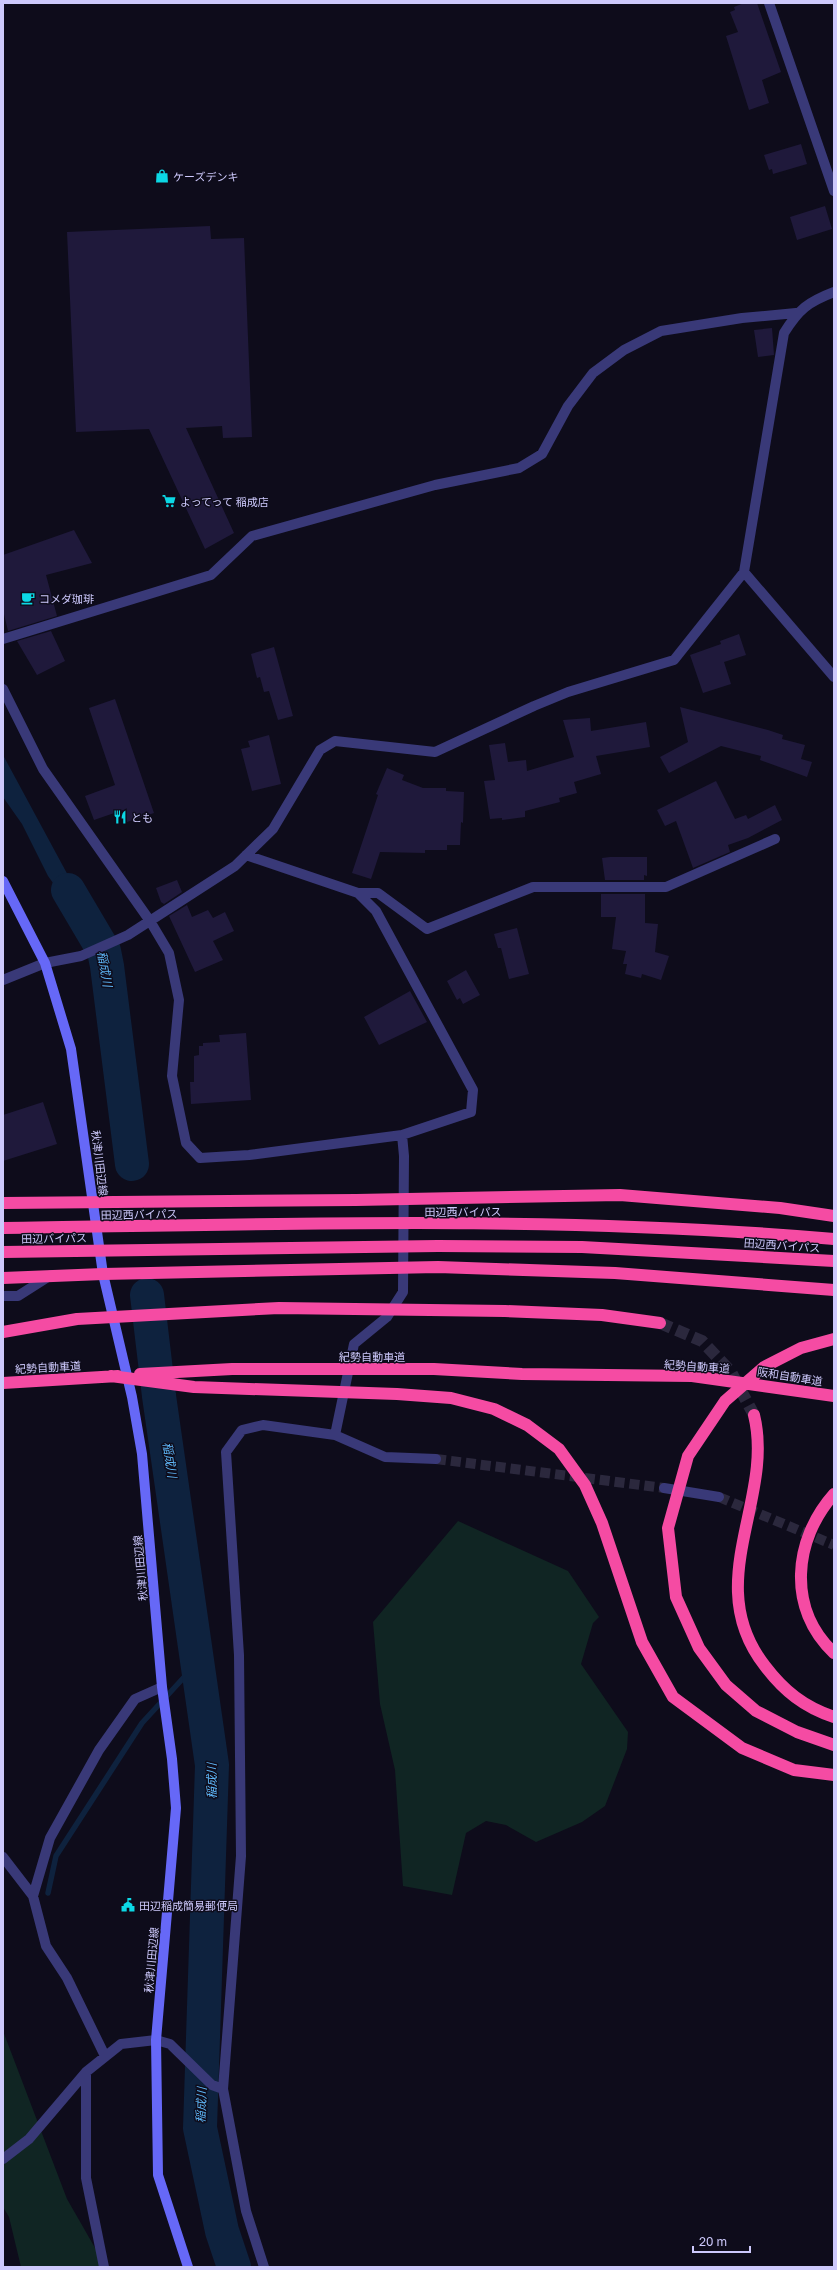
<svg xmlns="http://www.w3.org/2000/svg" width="837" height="2270" viewBox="0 0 837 2270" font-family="'Golos Text','Noto Sans JP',sans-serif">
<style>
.green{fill:#102523}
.water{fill:#0e223e}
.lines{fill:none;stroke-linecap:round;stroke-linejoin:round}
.stream{stroke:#0e223e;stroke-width:5.5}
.river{stroke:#0e223e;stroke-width:34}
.building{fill:#1f193b}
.street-tunnel{stroke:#2b283d;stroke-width:10;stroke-dasharray:10 5;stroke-linecap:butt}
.highway-tunnel{stroke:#2b283d;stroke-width:12;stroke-dasharray:12 6;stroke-linecap:butt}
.street{stroke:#393978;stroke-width:10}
.secondary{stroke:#6668f7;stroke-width:10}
.highway{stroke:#f54ba3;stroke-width:12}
.labels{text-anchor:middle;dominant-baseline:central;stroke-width:3;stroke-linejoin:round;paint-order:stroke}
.poi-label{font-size:11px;fill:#cdc9fc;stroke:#0e0c1b;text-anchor:start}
.street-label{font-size:11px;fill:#cdc9fc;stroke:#0e0c1b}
.water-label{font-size:12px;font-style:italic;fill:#5db5f6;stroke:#0e0c1b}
</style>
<rect width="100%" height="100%" fill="#0e0c1b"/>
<path class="green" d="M 458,1521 L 568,1571 L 599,1617 L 593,1623 L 581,1664 L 628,1732 L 627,1749 L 605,1806 L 582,1822 L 536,1842 L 506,1825 L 486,1821 L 466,1833 L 452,1895 L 403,1886 L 395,1770 L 380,1704 L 373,1622 Z
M 3,2031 L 67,2199 L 106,2267 L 21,2267 L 9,2217 L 3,2207 Z"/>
<path class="water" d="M 3,755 L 97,929 L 89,933 L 48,876 L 22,824 L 3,797 Z"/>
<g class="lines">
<path class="stream" d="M 48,1893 L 56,1856 L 142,1723 L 198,1662"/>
<path class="river" d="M 68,890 L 104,951 L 107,966 L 132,1164
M 147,1295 L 159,1396 L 212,1765 L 200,2128 L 222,2231 L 234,2267"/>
</g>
<path class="building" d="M 744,3 L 757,3 L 781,72 L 762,80 L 769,103 L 749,110 L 726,36 L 738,32 L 730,12 L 735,10 L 734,7 Z
M 801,144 L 807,164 L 773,174 L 772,169 L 769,170 L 764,155 Z
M 825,206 L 832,229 L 797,240 L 790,217 Z
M 210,226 L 211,239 L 244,238 L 252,437 L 223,438 L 222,426 L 186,428 L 234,533 L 205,549 L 149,429 L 76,432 L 67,232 Z
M 772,328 L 774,355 L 758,357 L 754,330 Z
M 74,530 L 92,563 L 46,575 L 57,616 L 8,631 L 3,610 L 3,555 Z
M 51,631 L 65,661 L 37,675 L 17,641 Z
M 739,634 L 746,655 L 724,662 L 731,684 L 703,693 L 690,655 L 721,644 L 720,641 Z
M 274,647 L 293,716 L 278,720 L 269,691 L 264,692 L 260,677 L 257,678 L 251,654 Z
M 115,699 L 154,813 L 127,822 L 123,810 L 94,820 L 85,796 L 115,785 L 89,708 Z
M 680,707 L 768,730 L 783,735 L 782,739 L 805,745 L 801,759 L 812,762 L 807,777 L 760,760 L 761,756 L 721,746 L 669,773 L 660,757 L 688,742 Z
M 590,718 L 591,731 L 646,722 L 650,747 L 596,756 L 601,774 L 574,782 L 577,793 L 559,798 L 560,802 L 525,811 L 525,817 L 502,820 L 502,818 L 490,819 L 484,781 L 495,780 L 489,745 L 505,743 L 508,762 L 526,760 L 527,771 L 574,757 L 563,720 Z
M 269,735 L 281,784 L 252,791 L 241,749 L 250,747 L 248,741 Z
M 387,768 L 404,775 L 402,780 L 423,788 L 446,788 L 446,791 L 464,792 L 463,823 L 461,822 L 460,845 L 447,845 L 447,850 L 425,850 L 425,853 L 380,852 L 371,879 L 352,873 L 378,795 L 376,794 Z
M 716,781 L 735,819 L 746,815 L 748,819 L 775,805 L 782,820 L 748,838 L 728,845 L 730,852 L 693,868 L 676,821 L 665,826 L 657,810 Z
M 610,857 L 647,857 L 647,876 L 644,875 L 644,880 L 605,880 L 602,858 Z
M 177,880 L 182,892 L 164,904 L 161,902 L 156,888 Z
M 601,894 L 645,894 L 645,923 L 658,924 L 655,952 L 669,956 L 661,980 L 642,974 L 641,978 L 625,974 L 627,964 L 623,964 L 626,951 L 612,949 L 616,917 L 601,917 Z
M 187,905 L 192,917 L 208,910 L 213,918 L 225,912 L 234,931 L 213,941 L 223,960 L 195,972 L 169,916 Z
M 517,928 L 529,974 L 509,979 L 501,948 L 498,948 L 494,934 Z
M 466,970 L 480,995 L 463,1004 L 460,998 L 457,1000 L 447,981 Z
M 410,991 L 427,1022 L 379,1045 L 364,1017 Z
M 246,1033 L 251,1100 L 191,1104 L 190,1082 L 194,1082 L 194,1056 L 199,1055 L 199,1046 L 203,1046 L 203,1043 L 220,1042 L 219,1035 Z
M 43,1102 L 57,1144 L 3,1161 L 3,1115 Z"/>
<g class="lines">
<path class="street-tunnel" d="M 436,1459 L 664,1488
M 719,1497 L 834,1545"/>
<path class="highway-tunnel" d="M 660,1323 L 702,1341 L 731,1372 L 754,1415"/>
<path class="street" d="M 769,3 L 834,191
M 744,572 L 834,677
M 3,639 L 211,575 L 252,536 L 435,485 L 519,468 L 542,454 L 568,406 L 593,373 L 624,350 L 661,331 L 742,318 L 796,313
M 3,689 L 43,769 L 150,921 L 169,953 L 179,1000 L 172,1076 L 186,1143 L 200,1158 L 249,1155 L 402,1135 L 471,1112 L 473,1090 L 376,911 L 358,893 L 246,855
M 358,893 L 378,893 L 427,929 L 533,887 L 666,887 L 775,839
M 3,980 L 45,963 L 81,956 L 128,935 L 235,866 L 273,829 L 320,750 L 335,741 L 435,752 L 534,706 L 568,692 L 674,660 L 744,572 L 784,333 C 799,309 808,302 834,292
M 3,1296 L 18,1296 L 51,1275
M 335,1435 L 354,1344 L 387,1317 L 403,1292 L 404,1156 L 402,1135
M 664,1488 L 719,1497
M 3,1857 L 33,1896 L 46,1946 L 67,1978 L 105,2056
M 33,1896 L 50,1838 L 99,1750 L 135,1699 L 162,1687
M 86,2072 L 86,2178 L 104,2267
M 3,2159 L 29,2139 L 86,2072 L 121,2044 L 156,2040 L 170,2044 L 212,2085 L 223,2089
M 264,2267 L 246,2211 L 223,2089 L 241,1856 L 239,1655 L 226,1452 L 242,1430 L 263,1425 L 335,1435 L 385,1457 L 436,1459"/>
<path class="secondary" d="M 3,881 L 45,963 L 71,1049 L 103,1274 L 132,1397 L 142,1454 L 162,1687 L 172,1759 L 176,1808 L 156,2040 L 158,2175 L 188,2267"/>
<path class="highway" d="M 3,1203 L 356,1200 L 620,1195 L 780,1208 L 834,1216
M 3,1228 C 280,1224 558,1215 834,1239
M 3,1252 L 438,1246 L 582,1247 L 834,1261
M 3,1278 L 103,1274 L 438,1267 L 615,1273 L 834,1290
M 3,1332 L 77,1319 L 279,1308 L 505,1311 L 602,1315 L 660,1323
M 834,1339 L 801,1348 L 764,1367 L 725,1401 L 688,1456 L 668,1528 L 676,1597 L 699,1648 L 726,1685 L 756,1711 L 797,1732 L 834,1745
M 140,1374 L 232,1369 L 434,1369 L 522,1374 L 692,1376 L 834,1396
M 111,1376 L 194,1387 L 397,1394 L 451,1398 L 494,1409 L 527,1425 L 559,1449 L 585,1485 L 602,1523 L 642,1642 L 673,1697 L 742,1748 L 794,1770 L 834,1775
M 3,1383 L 118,1376
M 754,1415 C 775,1500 700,1583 765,1666 C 784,1691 804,1707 834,1717
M 834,1494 C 793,1540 787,1609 834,1653"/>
</g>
<defs>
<g id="shop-bare" transform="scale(1.08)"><path d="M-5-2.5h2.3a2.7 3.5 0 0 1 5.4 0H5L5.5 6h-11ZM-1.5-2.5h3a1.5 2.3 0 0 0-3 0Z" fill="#0cd8e5" stroke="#0e0c1b" stroke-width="2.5" paint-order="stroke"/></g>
<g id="supermarket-bare" transform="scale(1.08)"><path d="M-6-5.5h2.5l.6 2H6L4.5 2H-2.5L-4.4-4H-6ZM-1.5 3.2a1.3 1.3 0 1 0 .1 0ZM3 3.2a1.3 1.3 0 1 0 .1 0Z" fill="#0cd8e5" stroke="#0e0c1b" stroke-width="2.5" paint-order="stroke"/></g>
<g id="cafe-bare" transform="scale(1.08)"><path d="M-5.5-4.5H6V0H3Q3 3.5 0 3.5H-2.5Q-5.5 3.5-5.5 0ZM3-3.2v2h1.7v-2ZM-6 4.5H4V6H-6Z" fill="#0cd8e5" stroke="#0e0c1b" stroke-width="2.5" paint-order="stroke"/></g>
<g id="restaurant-bare" transform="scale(1.08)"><path d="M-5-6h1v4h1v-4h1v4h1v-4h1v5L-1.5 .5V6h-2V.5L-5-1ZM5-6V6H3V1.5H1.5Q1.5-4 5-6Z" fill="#0cd8e5" stroke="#0e0c1b" stroke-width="2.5" paint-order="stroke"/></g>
<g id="civic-bare" transform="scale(1.08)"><path d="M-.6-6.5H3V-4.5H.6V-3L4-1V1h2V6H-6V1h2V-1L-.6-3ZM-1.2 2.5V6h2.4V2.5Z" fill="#0cd8e5" stroke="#0e0c1b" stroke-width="2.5" paint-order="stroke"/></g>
</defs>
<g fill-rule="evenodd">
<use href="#shop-bare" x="162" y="176"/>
<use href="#supermarket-bare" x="169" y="501"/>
<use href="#cafe-bare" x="28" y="598"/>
<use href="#restaurant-bare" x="120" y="817"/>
<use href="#civic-bare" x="128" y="1905"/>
</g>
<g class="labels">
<g class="poi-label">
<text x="173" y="176">ケーズデンキ</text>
<text x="180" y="501">よってって 稲成店</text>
<text x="39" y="598">コメダ珈琲</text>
<text x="131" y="817">とも</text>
<text x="139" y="1905">田辺稲成簡易郵便局</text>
</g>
<g class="street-label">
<text transform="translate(100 1163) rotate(83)">秋津川田辺線</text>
<text x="463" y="1211">田辺西バイパス</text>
<text transform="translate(139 1214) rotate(-1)">田辺西バイパス</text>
<text transform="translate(54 1238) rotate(-1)">田辺バイパス</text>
<text transform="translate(782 1245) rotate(4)">田辺西バイパス</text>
<text x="372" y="1356">紀勢自動車道</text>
<text transform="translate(697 1366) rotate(4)">紀勢自動車道</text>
<text transform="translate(48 1367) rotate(-3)">紀勢自動車道</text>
<text transform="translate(790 1376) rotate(9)">阪和自動車道</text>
<text transform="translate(140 1568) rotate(-95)">秋津川田辺線</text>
<text transform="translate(151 1960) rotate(-85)">秋津川田辺線</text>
</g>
<g class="water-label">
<text transform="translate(105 969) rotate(80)">稲成川</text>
<text transform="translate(170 1460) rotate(82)">稲成川</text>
<text transform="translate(211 1781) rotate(-90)">稲成川</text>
<text transform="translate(201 2105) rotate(-88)">稲成川</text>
</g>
</g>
<rect width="837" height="2270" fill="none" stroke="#cdc9fc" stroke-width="8"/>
<path d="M693 2246v6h57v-6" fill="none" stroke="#cdc9fc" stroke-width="2"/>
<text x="699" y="2246" font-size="12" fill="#cdc9fc" stroke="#0e0c1b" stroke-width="3" paint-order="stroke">20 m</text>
</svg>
